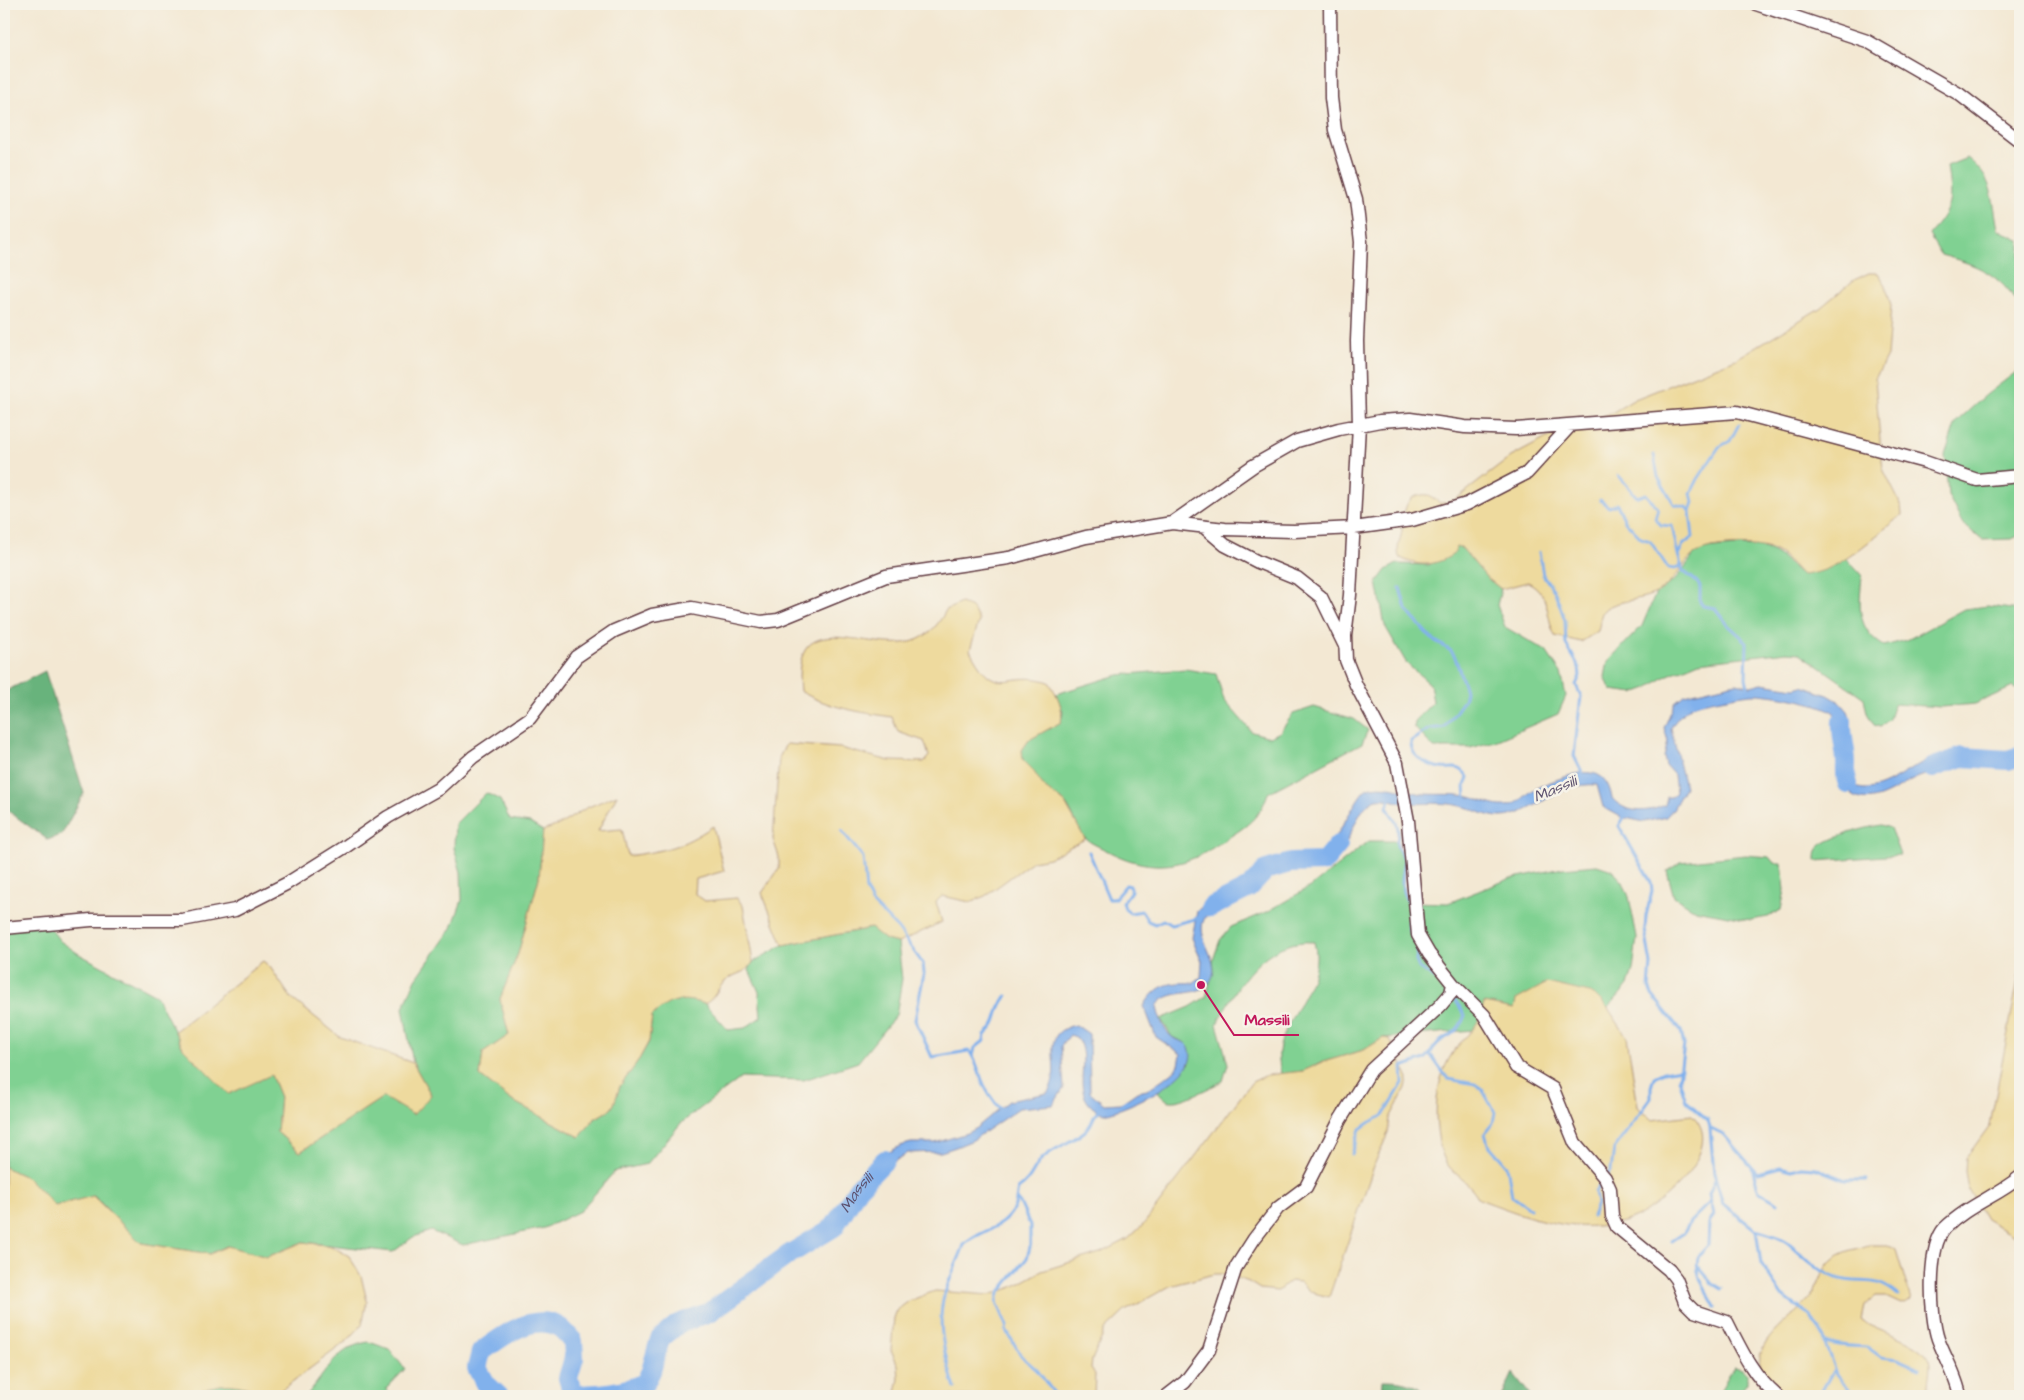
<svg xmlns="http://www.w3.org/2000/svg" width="2024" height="1400" viewBox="0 0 2024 1400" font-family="'Architects Daughter',sans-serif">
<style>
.green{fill:#80d192;stroke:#65785e}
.forest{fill:#68b37c;stroke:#596954}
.sand{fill:#eeda9e;stroke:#9c7c64}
.water{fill:#81b1ec;stroke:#66688c}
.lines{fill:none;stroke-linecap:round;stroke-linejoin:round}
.stream{stroke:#81b1ec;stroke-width:3}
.river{stroke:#81b1ec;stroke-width:20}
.minor-casing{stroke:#633d44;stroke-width:15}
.minor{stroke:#fff;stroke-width:12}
.labels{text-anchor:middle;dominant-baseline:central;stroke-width:5;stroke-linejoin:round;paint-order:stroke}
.water-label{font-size:16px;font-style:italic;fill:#5d526f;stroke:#f7f3e8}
.leader{fill:none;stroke:#c2185b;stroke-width:2}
.callout-dot{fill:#c2185b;stroke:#f7f3e8;stroke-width:2}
.callout-label{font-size:16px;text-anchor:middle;font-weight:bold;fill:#c2185b;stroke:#f7f3e8;stroke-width:5;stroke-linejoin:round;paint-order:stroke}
</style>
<rect width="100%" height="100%" fill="#f7f3e8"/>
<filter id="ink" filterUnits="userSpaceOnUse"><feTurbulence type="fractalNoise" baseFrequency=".02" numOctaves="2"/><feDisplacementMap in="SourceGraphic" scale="10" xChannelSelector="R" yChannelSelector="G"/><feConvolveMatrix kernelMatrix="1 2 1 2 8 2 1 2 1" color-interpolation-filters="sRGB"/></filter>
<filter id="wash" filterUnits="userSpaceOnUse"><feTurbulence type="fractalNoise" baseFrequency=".0096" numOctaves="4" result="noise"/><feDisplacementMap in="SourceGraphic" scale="20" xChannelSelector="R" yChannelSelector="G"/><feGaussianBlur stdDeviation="1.12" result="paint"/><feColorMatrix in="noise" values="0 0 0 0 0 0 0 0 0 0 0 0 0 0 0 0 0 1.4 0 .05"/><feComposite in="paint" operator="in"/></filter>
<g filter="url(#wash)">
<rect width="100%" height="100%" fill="#f3e8d3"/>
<path class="green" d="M 1967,158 C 1994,178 1992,198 1998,229 L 2020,241 L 2020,307 C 1999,273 1978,265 1941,255 L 1929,235 C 1953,205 1952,204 1947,166 Z
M 2020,369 L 2020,535 L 2012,539 L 1982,540 L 1962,523 L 1948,495 L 1945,455 L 1956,422 L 1986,395 Z
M 1456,546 L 1461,547 L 1487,578 L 1501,589 L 1497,605 L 1505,627 L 1546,651 L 1561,673 L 1566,696 L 1558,714 L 1495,741 L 1470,748 L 1434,748 L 1414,727 L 1416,719 L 1433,702 L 1430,684 L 1407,664 L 1385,626 L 1377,582 L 1386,570 L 1397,564 L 1429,565 Z
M 1735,546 C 1774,547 1774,550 1802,575 L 1834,566 L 1846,558 L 1862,576 C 1859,606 1856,629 1884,646 L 1907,640 L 1964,609 L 1987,606 L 2020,610 L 2020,691 L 2013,687 L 1975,704 L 1941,707 L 1894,704 L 1889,719 L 1881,727 L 1874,725 L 1867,713 L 1864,698 L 1800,653 L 1787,652 L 1699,662 L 1666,676 L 1648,688 L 1634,693 L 1611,690 L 1605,677 L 1608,661 L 1642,626 L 1656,593 L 1675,580 L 1694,555 L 1705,549 Z
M 1185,669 L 1216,674 L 1224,700 L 1252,732 L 1270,737 L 1280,732 L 1293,714 L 1314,707 L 1354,719 L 1368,730 L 1362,743 L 1268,793 C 1259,822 1241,829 1217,845 C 1180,871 1145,871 1106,850 C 1100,847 1092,844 1086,839 C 1078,833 1074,813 1065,803 C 1059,797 1050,794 1044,787 C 1036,779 1032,769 1023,760 L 1022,750 L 1029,740 L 1061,722 L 1063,711 L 1056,694 L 1118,675 Z
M 486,793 L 500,800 L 510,820 L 530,823 L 543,831 L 539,878 L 518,954 L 500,999 L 509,1035 L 483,1053 L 480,1076 L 511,1100 L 580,1137 L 594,1119 L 611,1109 L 614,1103 L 620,1086 L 637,1063 L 649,1042 L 652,1016 L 666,1003 L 688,999 L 705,1004 L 728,1030 L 745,1028 L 761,1017 L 759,992 L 749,970 L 753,962 L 783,945 L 871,928 L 886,940 L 898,943 L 902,979 L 896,1015 L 858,1062 L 804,1080 L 741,1078 L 681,1123 L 647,1164 L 615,1171 L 580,1211 L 544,1228 L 463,1245 L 431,1231 L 413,1237 L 393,1252 L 303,1242 L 267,1257 L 227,1246 L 210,1254 L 141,1243 L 94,1196 L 55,1206 L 28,1178 L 4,1167 L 4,928 L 47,924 L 60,941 L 79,954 L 156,995 L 183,1048 L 271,1075 L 280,1097 L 277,1132 L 300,1152 L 383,1097 L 431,1095 L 413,1063 L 403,1008 L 416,979 L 452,928 L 462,900 L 461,872 L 454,848 L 455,824 Z
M 1881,825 L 1890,828 L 1900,855 L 1816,861 C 1816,857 1816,852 1818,849 C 1825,838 1868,827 1881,825 Z
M 1369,841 L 1396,841 L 1398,851 L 1405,859 C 1403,873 1398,892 1409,902 L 1448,903 L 1509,879 L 1563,868 L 1597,865 L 1612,870 L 1623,882 L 1629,897 L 1637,937 L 1633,970 L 1628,985 L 1608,1008 L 1594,994 L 1514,1009 L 1484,1003 L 1480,1021 L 1473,1030 L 1383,1038 L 1364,1050 L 1323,1062 L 1303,1071 L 1281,1074 C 1280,1067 1278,1058 1279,1051 C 1284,1016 1326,981 1314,942 C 1265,938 1236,986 1217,1024 L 1228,1064 L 1223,1081 C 1212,1086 1178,1106 1167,1100 C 1164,1098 1160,1094 1158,1091 L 1175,1079 L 1190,1063 L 1184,1042 L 1172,1037 L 1161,1019 L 1190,1007 L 1206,997 L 1214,968 L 1213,960 L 1220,940 L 1231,927 L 1267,912 L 1313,885 Z
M 1745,855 L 1769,857 L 1774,863 L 1782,863 L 1785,890 L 1781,910 L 1768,917 L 1751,920 L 1695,910 L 1674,897 L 1667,871 L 1681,862 Z
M 369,1342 L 389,1349 L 405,1369 L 386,1389 L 390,1396 L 306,1396 C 326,1373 337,1346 369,1342 Z
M 1734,1367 L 1742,1369 L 1747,1374 L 1747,1383 L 1737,1396 L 1717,1396 Z
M 234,1384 L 273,1396 L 191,1396 L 211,1385 Z"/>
<path class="forest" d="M 45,671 L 84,793 L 62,834 L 48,840 L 4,808 L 4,692 Z
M 1513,1373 L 1531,1396 L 1502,1396 Z
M 1383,1380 C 1399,1380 1417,1381 1426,1396 L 1382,1396 Z"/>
<path class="sand" d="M 1869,273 L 1878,273 L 1886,285 L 1891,306 L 1887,356 L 1875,379 L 1881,452 L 1883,469 L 1901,505 L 1902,515 C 1872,537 1840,573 1802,575 C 1794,567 1784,554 1773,550 C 1756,543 1710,544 1695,554 C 1681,563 1677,581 1658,592 C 1644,600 1612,601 1604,610 C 1600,614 1600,625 1598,631 L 1581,642 L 1555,636 C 1545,615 1551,594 1528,582 L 1501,589 L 1487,578 L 1461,547 L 1456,547 L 1455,553 C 1437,566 1418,568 1399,557 C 1396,546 1401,540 1402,530 C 1405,511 1403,493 1429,495 L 1440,503 L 1452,502 L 1511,457 L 1571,425 L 1610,414 L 1635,399 L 1736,359 L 1820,308 L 1854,280 Z
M 961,603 L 973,609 L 979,621 L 970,650 C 997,703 1008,668 1049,682 C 1057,695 1064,707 1061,722 L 1029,740 L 1022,750 L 1023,760 L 1032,769 L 1044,787 L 1065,803 L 1085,839 L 1049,858 L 1033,861 L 985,896 L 970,902 L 942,896 L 936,902 L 942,922 L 898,943 L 886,940 L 871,928 L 783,945 L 762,893 L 779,869 L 779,857 L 773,839 L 779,758 L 786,744 L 840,748 L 890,761 L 924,762 L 929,756 L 924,741 L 898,732 L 892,717 C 859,712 829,708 800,691 C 791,608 857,647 903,643 C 923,642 938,627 946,610 Z
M 617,795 L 598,831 L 622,829 L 628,856 C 665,850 681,848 713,826 L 724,871 L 696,879 L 695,894 L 705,901 L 737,898 L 743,906 L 753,962 C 747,974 736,972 727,980 C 717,987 716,998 705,1004 C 681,997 670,999 652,1016 L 649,1041 L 637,1063 L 620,1086 L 614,1104 L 611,1109 L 594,1119 L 580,1137 L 511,1100 L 480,1076 L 483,1053 L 509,1035 L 500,999 L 518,954 L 539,878 L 543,831 L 561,824 L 586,808 Z
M 263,961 L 270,967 L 291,998 L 340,1037 L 413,1063 L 431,1095 L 413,1115 L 383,1097 L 300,1152 L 277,1132 L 280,1097 L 271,1075 L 229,1094 L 183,1048 L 175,1031 Z
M 2020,970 L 2020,1239 L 1986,1219 L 1968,1189 L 1965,1171 L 1966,1158 L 1990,1125 Z
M 1547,983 L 1594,994 L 1608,1008 L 1627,1037 L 1638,1107 L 1652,1120 L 1692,1115 C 1725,1145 1673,1194 1647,1211 C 1633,1221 1614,1225 1597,1226 C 1556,1229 1517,1213 1479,1199 C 1469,1179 1450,1175 1443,1156 C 1432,1125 1434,1081 1452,1054 C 1467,1031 1477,1034 1484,1003 L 1514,1009 L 1516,1000 Z
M 1383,1038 L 1390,1039 L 1408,1079 L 1406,1088 L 1390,1118 L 1388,1133 L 1375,1163 L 1329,1297 L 1310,1292 L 1300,1282 L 1290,1281 L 1278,1291 L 1260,1289 L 1249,1282 L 1226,1274 L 1214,1274 L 1170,1286 L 1125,1311 L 1105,1330 L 1092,1360 L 1091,1369 L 1095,1374 L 1094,1396 L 895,1396 L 899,1379 L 898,1365 L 891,1350 L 894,1318 L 897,1310 L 909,1301 L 935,1291 L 990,1295 L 1013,1287 L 1042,1271 L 1103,1252 L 1128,1239 L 1143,1225 L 1252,1082 L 1267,1075 L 1303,1071 L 1323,1062 L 1364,1050 Z
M 4,1167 L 28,1178 L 55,1206 L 93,1196 L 141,1243 L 210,1254 L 227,1246 L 267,1257 L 303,1242 L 331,1246 L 349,1256 L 361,1276 L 367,1301 L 362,1325 L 347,1341 L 273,1396 C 239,1385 224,1377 191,1396 L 4,1396 Z
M 1869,1245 L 1888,1245 L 1896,1250 L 1911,1300 L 1901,1304 L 1886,1297 L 1875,1297 L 1864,1306 L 1861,1320 C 1876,1332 1929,1341 1930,1365 C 1930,1375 1927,1386 1927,1396 L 1787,1396 C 1780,1391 1766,1382 1762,1373 C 1749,1344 1791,1319 1808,1301 C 1816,1292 1820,1278 1826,1267 C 1834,1253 1855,1249 1869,1245 Z"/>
<path class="water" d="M 1736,683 L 1751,686 L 1762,683 L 1795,688 L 1802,686 L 1828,695 L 1840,702 L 1848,711 L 1850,717 L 1849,747 L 1841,749 C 1830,739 1843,723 1834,713 C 1824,703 1767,693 1752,694 C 1746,694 1697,703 1692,706 C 1685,710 1675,720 1671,728 L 1685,787 L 1673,809 L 1666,817 L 1644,822 L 1621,817 L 1603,807 L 1597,785 C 1557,781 1532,817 1501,817 C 1486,817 1475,809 1461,806 C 1442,801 1423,805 1404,803 C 1395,802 1382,796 1374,800 C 1359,807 1354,830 1345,844 C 1340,851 1334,858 1329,865 L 1321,865 L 1319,858 C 1336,845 1358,791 1368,788 C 1386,782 1407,793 1425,794 C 1440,795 1455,793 1470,797 C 1482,800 1493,807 1506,806 C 1517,806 1524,796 1532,791 C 1539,786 1548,783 1556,780 C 1581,771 1606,764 1612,798 C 1625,814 1648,813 1665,805 L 1667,797 L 1672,797 L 1676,792 L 1674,775 L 1666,766 L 1664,757 L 1668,741 L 1664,728 L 1675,702 L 1684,695 Z
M 2020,752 L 2020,761 L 2008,767 L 1989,763 L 1980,756 L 2003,757 Z
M 1954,756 L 1960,764 C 1947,770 1932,772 1919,777 C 1897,786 1867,815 1846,789 C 1839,780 1838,770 1841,760 L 1847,758 L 1850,779 L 1854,786 C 1876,799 1910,766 1930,759 C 1937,757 1946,757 1954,756 Z
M 1232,889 L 1235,889 L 1236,892 C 1228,904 1213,906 1206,916 C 1191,938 1226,962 1209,983 C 1196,999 1169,987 1157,1006 C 1158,1015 1164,1031 1172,1037 C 1177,1041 1184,1040 1188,1046 C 1207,1075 1124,1110 1104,1114 C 1064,1097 1095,1061 1076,1037 L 1070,1035 L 1061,1046 L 1064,1088 L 1053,1105 L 1019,1108 L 973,1140 L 956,1147 L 941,1152 L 908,1153 L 887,1166 L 870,1182 L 862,1176 L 886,1154 L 900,1146 L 911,1143 L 935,1143 L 967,1133 L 976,1128 L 1009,1101 L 1047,1093 C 1066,1068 1034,1033 1076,1025 L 1089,1034 L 1090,1092 L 1104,1104 L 1121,1103 L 1137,1092 L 1147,1090 L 1173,1072 L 1179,1065 L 1181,1054 L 1156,1037 L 1144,1006 C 1157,984 1169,982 1193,983 L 1201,977 L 1202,961 L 1192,938 L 1197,911 L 1210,900 Z"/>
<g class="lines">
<path class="stream" d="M 1654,455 L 1658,477 L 1674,504 L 1686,507 L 1690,512 L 1693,537 L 1683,545 L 1678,555 L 1683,571 L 1697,582 L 1700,587 L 1700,602 L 1703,606 L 1715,608 L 1728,625 L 1747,642 L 1746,678 L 1748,687
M 1619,476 L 1637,497 L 1646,494 L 1658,508 L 1655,518 L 1661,525 L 1672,526 L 1678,555
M 1600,500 L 1609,507 L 1617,504 L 1625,521 L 1641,538 L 1650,541 L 1668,568 L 1675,569 L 1681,566
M 1690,512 L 1693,502 L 1691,493 L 1698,479 L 1719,447 L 1730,441 L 1739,424
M 1539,552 L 1543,575 L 1555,592 L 1565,620 L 1566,644 L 1579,667 L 1580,676 L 1576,685 L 1581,696 L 1574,756 L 1583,774
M 1400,588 L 1406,609 L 1413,618 L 1431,638 L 1451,651 L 1455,657 L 1466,691 L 1464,700 L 1445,727 L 1429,729 L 1411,741 C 1410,755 1423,763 1436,767 C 1451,772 1457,761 1468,777 L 1465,786 L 1466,799
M 1391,797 L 1387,807 C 1390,813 1395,819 1397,825 C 1402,841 1389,840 1405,859 C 1403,873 1398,892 1409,902 L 1409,930 L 1418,947 L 1416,961 L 1419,968 L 1447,986
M 1625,816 L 1619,826 L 1651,882 L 1652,891 L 1646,916 L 1645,930 L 1651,964 L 1649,987 L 1652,995 L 1681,1031 L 1684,1045 L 1679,1079 L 1686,1101 L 1708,1120 L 1710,1128 L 1714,1173 L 1723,1204 L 1756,1230 L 1761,1264 L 1782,1296 L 1808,1314 L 1820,1329 L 1836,1374 L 1854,1396
M 842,831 L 863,857 L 866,890 L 872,903 L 898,929 L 923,964 L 924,973 L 915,1020 L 932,1057 L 969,1051 C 976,1059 978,1070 982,1080 C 986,1091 993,1101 1001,1110
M 1089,852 L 1109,899 L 1114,899 L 1126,885 L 1130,886 L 1131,891 L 1123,902 L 1125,909 L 1130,913 L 1142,911 L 1148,921 L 1155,924 L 1163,920 L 1171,925 L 1199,918
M 1452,996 L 1465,1015 C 1456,1041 1440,1033 1430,1054 L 1448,1079 L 1475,1084 L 1482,1089 L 1495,1112 L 1493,1123 L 1485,1133 L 1488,1144 L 1507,1166 L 1512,1196 L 1530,1209
M 973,1056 L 975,1048 L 984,1041 L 985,1035 C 1002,1020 993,1011 1007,996
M 1711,1128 L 1723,1134 L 1757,1173 L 1780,1167 L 1792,1170 L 1801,1167 L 1815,1168 L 1845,1180 L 1866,1180
M 1352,1154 L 1360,1129 L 1370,1122 L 1383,1116 L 1403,1083 L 1402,1067 L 1425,1059 L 1430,1054
M 1752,1168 L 1759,1192 L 1778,1203
M 1607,1175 L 1611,1170 L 1614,1149 L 1651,1098 L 1651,1087 L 1654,1077 L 1664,1072 L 1681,1069
M 1715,1180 L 1709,1194 L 1714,1214 L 1709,1223 L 1708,1245 C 1705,1250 1699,1254 1698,1258 C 1694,1275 1708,1293 1715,1307
M 1016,1199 L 1021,1205 L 1030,1225 L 1030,1247 L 1027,1258 L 999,1293 L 997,1302 L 1007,1326 L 1006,1330 L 1022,1357 L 1037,1370 L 1056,1396
M 1592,1216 L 1597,1204 L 1595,1192 L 1602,1182
M 1756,1230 C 1767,1234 1779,1236 1788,1243 C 1802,1255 1819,1272 1837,1278 C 1863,1286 1874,1274 1898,1295
M 1672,1241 L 1684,1233 L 1690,1222 L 1711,1201
M 1698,1266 L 1712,1283 L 1722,1289
M 1824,1341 C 1838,1347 1853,1346 1867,1347 L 1881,1357 L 1898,1359 L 1919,1368
M 955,1388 C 946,1361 936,1325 944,1296 C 949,1279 958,1262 964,1245 C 980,1229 1002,1231 1014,1208 C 1017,1202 1016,1195 1018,1189 C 1032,1180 1032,1170 1042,1159 C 1055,1146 1077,1141 1088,1128 C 1095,1120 1091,1116 1101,1109
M 1819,1396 L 1834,1369"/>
<g class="river">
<path d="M 1842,721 C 1841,736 1846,749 1846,763 C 1846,771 1845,776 1848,784"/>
<path d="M 1932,768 L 1962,757 L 2008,760 L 2020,756"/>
<path d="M 1211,907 L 1249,888 L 1266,870 L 1290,863 L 1324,862 L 1338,845"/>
<path id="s1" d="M 499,1396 L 486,1384 L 477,1368 L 481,1352 C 501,1337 533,1312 559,1327 C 564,1330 569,1337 573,1341 L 574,1358 L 568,1378 L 573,1395 C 599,1395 622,1393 645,1383 L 651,1371 L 660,1339 L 678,1324 L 710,1312 L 788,1255 L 834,1227 L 858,1188 L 885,1160"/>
</g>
</g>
</g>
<g filter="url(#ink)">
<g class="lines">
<g class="minor-casing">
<path id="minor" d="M 1330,4 L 1331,98 L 1335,130 L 1356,199 L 1361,242 L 1357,341 L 1359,425 L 1350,595 L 1345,636 L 1346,660 L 1356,685 L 1397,763 L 1408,821 L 1418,935 L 1429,954 L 1453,984 L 1484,1015 L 1516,1067 L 1553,1089 L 1575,1143 L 1605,1178 L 1610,1189 L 1612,1216 L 1617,1227 L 1669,1270 L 1676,1279 L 1685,1302 L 1694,1311 L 1727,1322 C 1741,1350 1753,1376 1777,1396
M 1756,4 L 1867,41 L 1959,94 L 2020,141
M 1172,523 L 1225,529 L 1294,531 L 1354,528 L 1412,520 L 1467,504 L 1527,473 L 1571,425
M 1204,527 L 1225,545 L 1258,562 L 1297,578 L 1321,597 L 1344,644
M 4,928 L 91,920 L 182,920 L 235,910 L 286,884 L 345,847 L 388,817 L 438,789 L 473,757 L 530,718 L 576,657 L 614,631 L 652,615 L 692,608 L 761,622 L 778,620 L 886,576 L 1009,558 L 1086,537 L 1172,523 L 1253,466 L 1297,441 L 1339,429 L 1380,421 L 1410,419 L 1465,427 L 1516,429 L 1737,412 L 1925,462 L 1977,480 L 2020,476
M 1167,1396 L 1185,1382 L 1209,1350 L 1236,1267 L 1254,1239 L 1278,1208 L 1306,1187 L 1340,1120 L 1371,1070 L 1440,1006 L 1451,993 L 1453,984
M 1960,1396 C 1957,1377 1945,1358 1938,1339 C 1930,1316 1927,1247 1945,1228 C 1967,1206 1997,1196 2020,1177"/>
</g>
<use href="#minor" class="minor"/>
</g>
</g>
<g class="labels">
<g class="water-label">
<text transform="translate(1555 789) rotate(-23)">Massili</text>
<text stroke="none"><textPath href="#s1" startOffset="584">Massili</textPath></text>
</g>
</g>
<path class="leader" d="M1201 985L1234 1035H1299"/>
<circle class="callout-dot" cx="1201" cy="985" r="5"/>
<g class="callout-label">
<text x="1267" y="1025">Massili</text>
</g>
<rect width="2024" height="1400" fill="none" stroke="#f7f3e8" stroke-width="20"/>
</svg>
